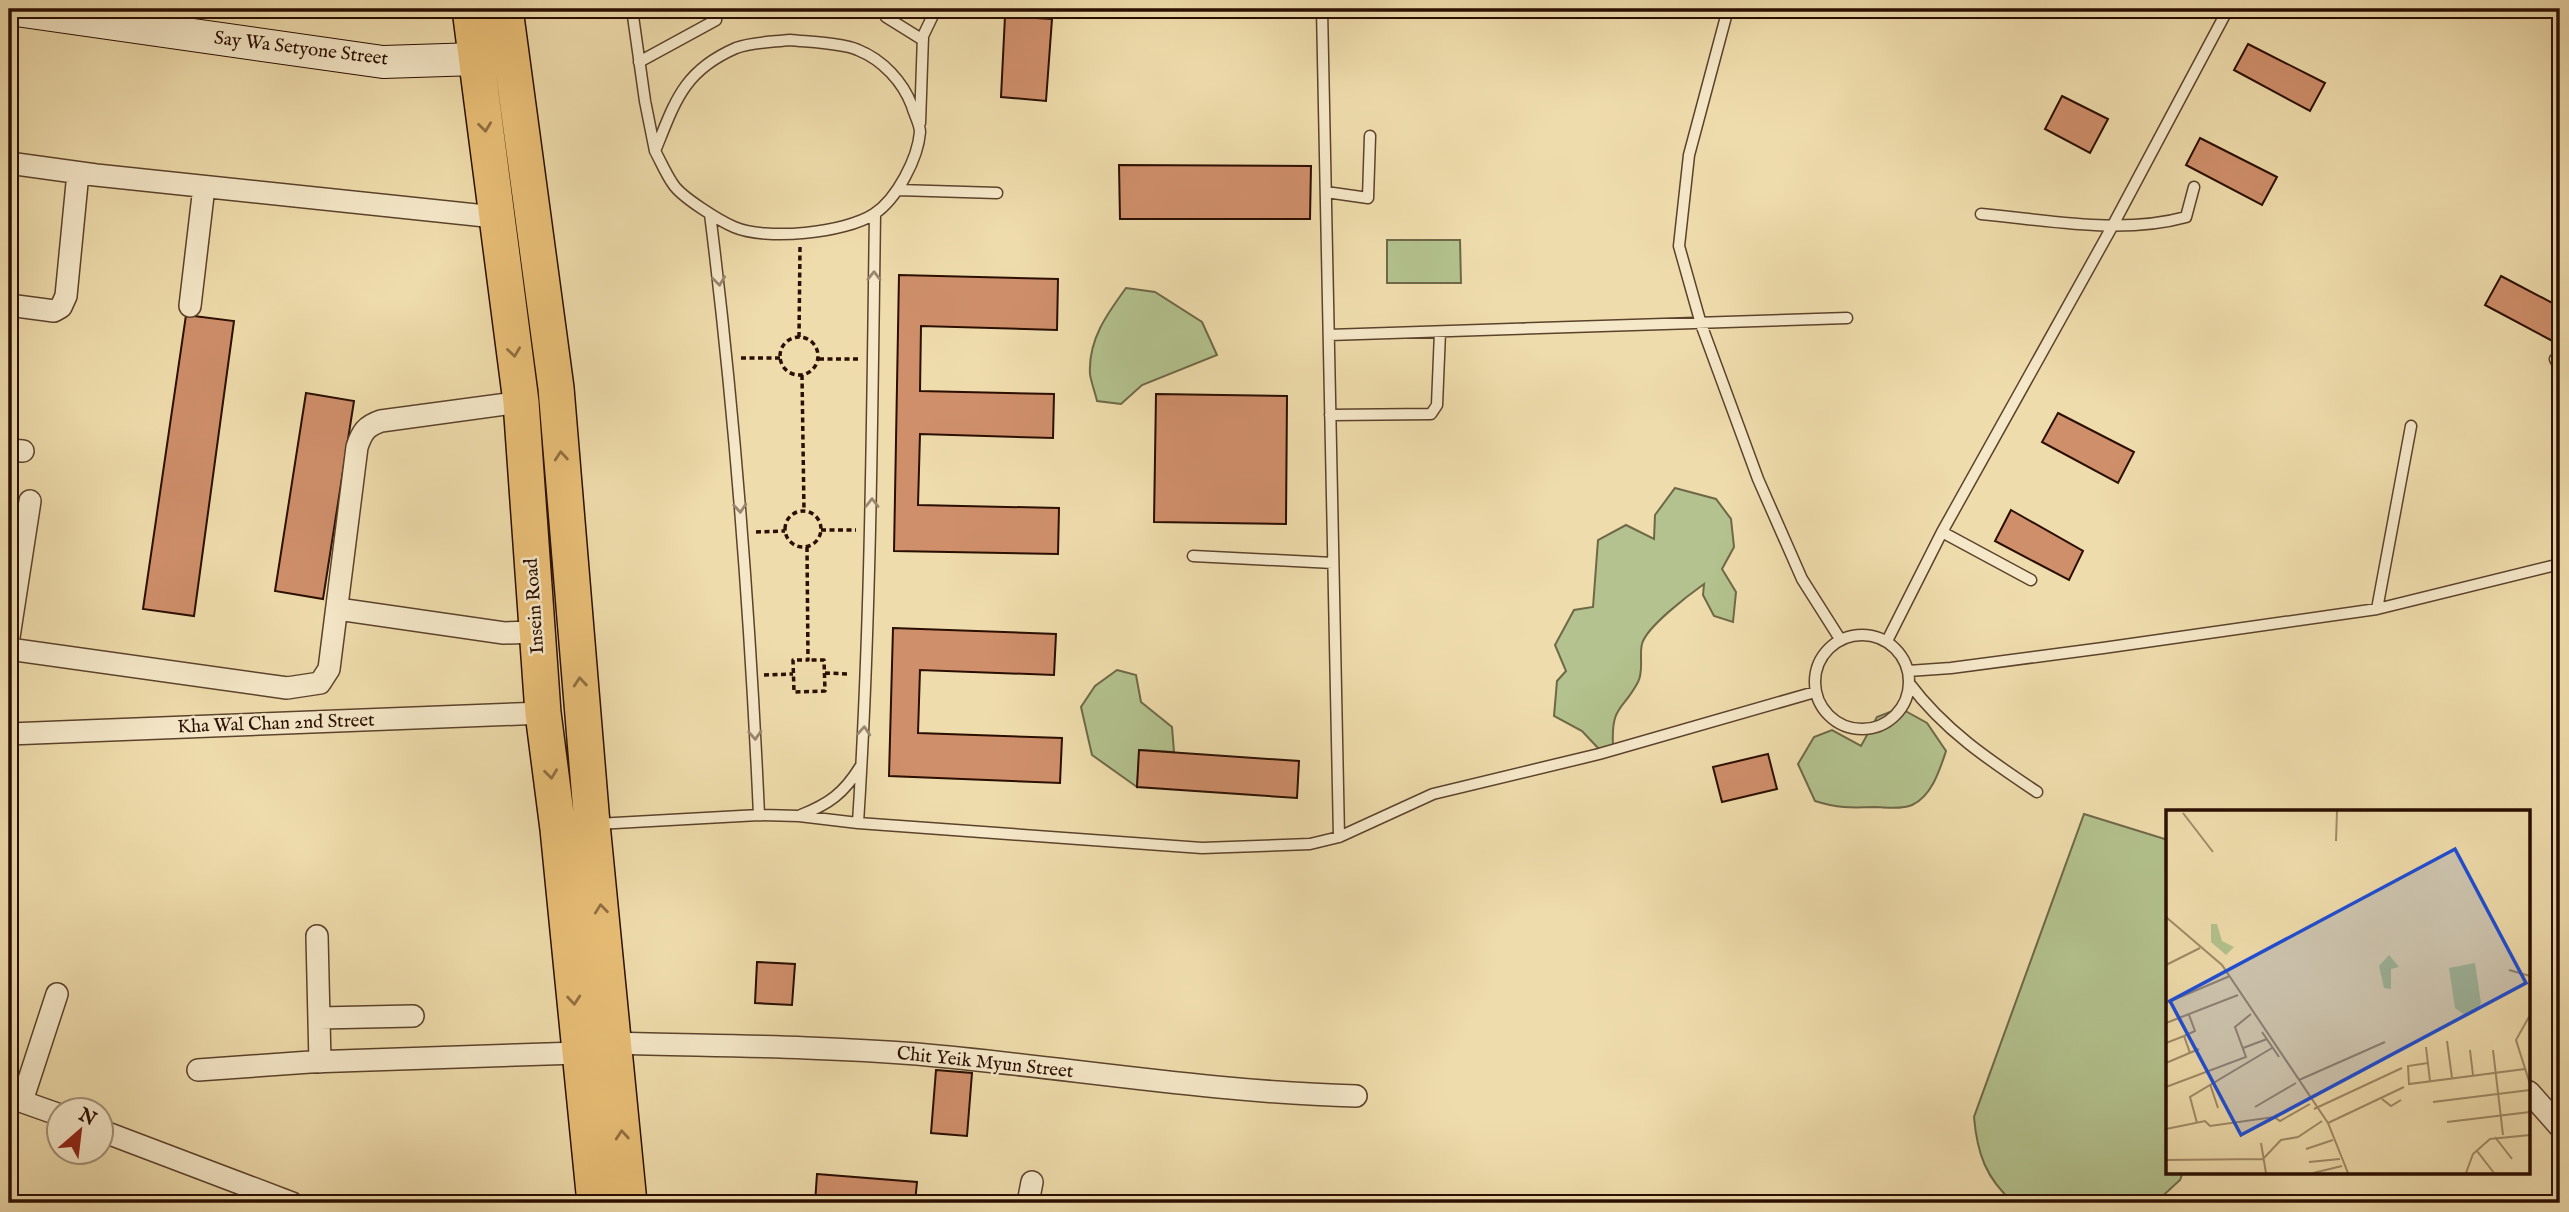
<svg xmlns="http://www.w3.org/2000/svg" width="2569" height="1212" viewBox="0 0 2569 1212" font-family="'IM FELL English',serif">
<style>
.green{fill:#b3c28e;stroke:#6e6847;stroke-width:2}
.building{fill:#cf8f6b;stroke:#2a0e00;stroke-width:2}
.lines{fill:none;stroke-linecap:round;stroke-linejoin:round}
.service-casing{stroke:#5b422b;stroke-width:13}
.minor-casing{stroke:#5b422b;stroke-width:24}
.secondary-casing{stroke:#2a0e00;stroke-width:34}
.primary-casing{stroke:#2a0e00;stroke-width:38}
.path{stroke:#2a0e00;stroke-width:3.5;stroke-dasharray:5 3.5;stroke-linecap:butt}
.service{stroke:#f5e8c9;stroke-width:10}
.minor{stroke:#f5e8c9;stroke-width:21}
.secondary{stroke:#f5e8c9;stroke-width:32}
.primary{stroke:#e8be76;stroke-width:35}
.oneway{stroke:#926f41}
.oneway2{stroke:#9a866f}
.labels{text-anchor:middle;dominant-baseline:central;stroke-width:5;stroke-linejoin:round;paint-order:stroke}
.street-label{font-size:19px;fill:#2a0e00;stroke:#f5e8c9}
.inset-road{fill:none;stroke:#a08a67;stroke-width:2}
.view{fill:#1d4ed8;fill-opacity:0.15;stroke:#1d4ed8;stroke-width:3.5}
.inset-edge{fill:none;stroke:#2a0e00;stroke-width:3.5}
</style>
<rect width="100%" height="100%" fill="#efdcac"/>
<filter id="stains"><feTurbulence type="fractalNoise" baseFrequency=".00286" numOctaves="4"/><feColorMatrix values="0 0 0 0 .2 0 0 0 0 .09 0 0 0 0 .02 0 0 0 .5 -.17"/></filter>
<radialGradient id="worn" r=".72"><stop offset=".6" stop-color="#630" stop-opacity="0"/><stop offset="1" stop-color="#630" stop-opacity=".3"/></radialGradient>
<path class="green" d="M 1387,240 L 1460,240 L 1461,283 L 1387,283 Z
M 1126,288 L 1155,292 L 1202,322 L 1217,355 L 1142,385 L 1121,404 L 1097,401 C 1095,392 1091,382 1090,374 C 1088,340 1107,314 1126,288 Z
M 1675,488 L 1716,499 L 1731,519 L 1734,547 L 1722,569 L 1736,592 L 1733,622 L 1714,616 L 1703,595 L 1704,584 C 1690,594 1646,627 1642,644 C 1639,655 1644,671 1638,682 C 1623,711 1611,705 1613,745 L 1599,749 L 1582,731 L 1554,716 L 1557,681 L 1566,671 L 1555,645 L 1574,610 L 1593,607 L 1598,540 L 1626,525 L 1654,539 L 1655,515 Z
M 1117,670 L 1136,675 L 1141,702 L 1172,727 L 1174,752 L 1140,750 L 1137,787 L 1092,755 L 1081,707 L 1095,686 Z
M 1900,708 L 1927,723 L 1946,751 C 1940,769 1932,796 1912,805 C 1901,810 1885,807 1874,807 C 1850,808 1837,808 1815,801 L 1798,764 L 1814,737 L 1832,730 L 1861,746 L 1877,717 Z
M 2084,814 L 2168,840 L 2168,1172 L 2183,1172 L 2180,1180 L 2155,1203 L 2014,1203 C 1986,1179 1977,1153 1974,1117 Z"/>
<path class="building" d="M 1005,16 L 1052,19 L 1046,101 L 1001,97 Z
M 2248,44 L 2325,83 L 2310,111 L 2234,70 Z
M 2062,96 L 2108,119 L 2090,153 L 2045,129 Z
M 2200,138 L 2277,177 L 2262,205 L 2186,165 Z
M 1119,165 L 1311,166 L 1310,219 L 1120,219 Z
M 899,275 L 1058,279 L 1057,330 L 921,326 L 920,391 L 1054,394 L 1053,438 L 920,434 L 918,505 L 1059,508 L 1058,554 L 894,551 Z
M 2501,276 L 2560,307 L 2560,345 L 2485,305 Z
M 186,315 L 234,321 L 194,616 L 143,609 Z
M 306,393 L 354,401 L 323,599 L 275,591 Z
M 1156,394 L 1287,396 L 1286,524 L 1154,522 Z
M 2058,413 L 2134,452 L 2118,483 L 2042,442 Z
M 2011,510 L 2083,551 L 2069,580 L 1995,541 Z
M 893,628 L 1056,634 L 1054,675 L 920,670 L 918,733 L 1062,738 L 1060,783 L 889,776 Z
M 1139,750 L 1299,761 L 1297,798 L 1137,787 Z
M 1768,754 L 1777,789 L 1722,802 L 1713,767 Z
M 757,962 L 795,964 L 792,1005 L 755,1003 Z
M 936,1070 L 972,1073 L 967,1136 L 931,1133 Z
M 817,1174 L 917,1182 L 915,1203 L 815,1203 Z"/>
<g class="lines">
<g class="service-casing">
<path id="service" d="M 632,9 L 645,101 L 655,151
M 1322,9 L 1339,837
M 1728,9 L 1689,155 L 1679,246 L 1701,324 L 1758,479 L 1802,579 L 1840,639
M 886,17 L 923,40
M 790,40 C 808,42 843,43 858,50 C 883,60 903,82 912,106 C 914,114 920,124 920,132 C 918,158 897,199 874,214 C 845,233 766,241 734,227 C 720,221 681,197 673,184 C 666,174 661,162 655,151 C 675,102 683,71 736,48 C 751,42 773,42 790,40 Z
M 639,62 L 716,20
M 920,123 L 923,36 L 936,9
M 898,190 L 997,193
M 1326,192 L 1368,198 L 1370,136
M 710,214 C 735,413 750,614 759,815
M 1981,214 C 2048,220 2121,235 2186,217 L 2194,187
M 1329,335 L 1847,318
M 2555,359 L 2560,369
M 1330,415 L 1431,414 L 1437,405 L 1440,332
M 1942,532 L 2031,580
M 1193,556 L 1333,563
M 2377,609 L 2411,426
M1815 682a47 47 0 1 1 94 0a47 47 0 1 1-94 0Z
M 1887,641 L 1942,532 L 2113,225 L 2228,9
M 1908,671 L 1951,668 L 2103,648 L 2377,609 L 2560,564
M 1909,683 C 1944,730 1989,760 2037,792
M 801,815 C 829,804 844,793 860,767
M 858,823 C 871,619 872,418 875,214
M 597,824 L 759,815 L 799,816 L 858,823 L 1202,848 L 1310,844 L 1339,837 L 1433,794 L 1599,754 L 1815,692"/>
</g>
<g class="minor-casing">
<path id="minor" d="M 9,163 L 96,175 L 495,217
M 9,305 L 54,311 L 61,307 L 66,296 L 78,173
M 190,306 L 204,187
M 9,450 L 23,451
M 338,609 L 504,633 L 537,632
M 9,637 L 30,501
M 9,649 L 287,688 L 320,683 L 329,669 L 357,447 C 362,432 366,426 381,421 L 521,402
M 9,734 L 543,713
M 317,936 L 320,1062
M 319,1018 L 413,1016
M 614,1043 C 715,1046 816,1046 917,1054 C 1064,1067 1208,1092 1356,1096
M 198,1070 L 310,1062 L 578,1053
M 2529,1092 L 2560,1127
M 9,1097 L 60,1115
M 22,1101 L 57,994
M 102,1131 L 292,1203
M 1028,1203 L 1032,1182"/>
</g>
<g class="secondary-casing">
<path id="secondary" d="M 9,9 L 383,62 L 477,59 L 500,55"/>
</g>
<g class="primary-casing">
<path id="primary" d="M 470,9 L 521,402 L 543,713 L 558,829 L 595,1203
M 505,9 L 556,388 L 592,824 L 629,1203"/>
</g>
<path class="path" d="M 799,337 L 800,247
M780 356a19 19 0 1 1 38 0a19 19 0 1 1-38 0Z
M 741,358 L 781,358
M 819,359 L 860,359
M 802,375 L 804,511
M785 529a18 18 0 1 1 36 0a18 18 0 1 1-36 0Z
M 821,530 L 856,530
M 756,532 L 785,531
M 807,547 L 808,660 L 793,660 L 794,692 L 825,691 L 824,660 L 808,660
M 825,673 L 850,674
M 764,675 L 793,674"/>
<use href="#service" class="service"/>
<use href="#minor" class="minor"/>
<use href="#secondary" class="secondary"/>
<use href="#primary" class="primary"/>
</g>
<defs><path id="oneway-chevron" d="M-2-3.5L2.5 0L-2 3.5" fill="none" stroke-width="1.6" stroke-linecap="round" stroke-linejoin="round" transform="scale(1.75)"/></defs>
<g class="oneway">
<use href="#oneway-chevron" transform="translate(485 127) rotate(83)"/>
<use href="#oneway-chevron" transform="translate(514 352) rotate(82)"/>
<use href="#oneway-chevron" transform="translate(561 456) rotate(-95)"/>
<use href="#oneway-chevron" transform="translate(580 682) rotate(-95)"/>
<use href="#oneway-chevron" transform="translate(551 774) rotate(83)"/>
<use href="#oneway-chevron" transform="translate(601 909) rotate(-96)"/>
<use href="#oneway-chevron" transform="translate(574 1000) rotate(85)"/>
<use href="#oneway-chevron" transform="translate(622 1135) rotate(-95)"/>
</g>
<g class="oneway2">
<use href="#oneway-chevron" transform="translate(874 276) rotate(-89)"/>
<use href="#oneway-chevron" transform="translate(719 281) rotate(83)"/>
<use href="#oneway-chevron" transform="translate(872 503) rotate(-90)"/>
<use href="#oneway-chevron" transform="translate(740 508) rotate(86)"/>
<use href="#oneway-chevron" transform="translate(864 731) rotate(-86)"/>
<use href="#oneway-chevron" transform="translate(755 735) rotate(87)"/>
</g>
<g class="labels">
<g class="street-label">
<text transform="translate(301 49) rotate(7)">Say Wa Setyone Street</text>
<text transform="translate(535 606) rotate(-94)">Insein Road</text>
<text transform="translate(276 724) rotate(-2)">Kha Wal Chan 2nd Street</text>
<text transform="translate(985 1063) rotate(6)">Chit Yeik Myun Street</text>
</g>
</g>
<g transform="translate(2166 810)">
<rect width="364" height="364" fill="#efdcac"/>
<path d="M 45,114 L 51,114 L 56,131 L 68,137 L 60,145 L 45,132 ZM 223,145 L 233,157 L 225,159 L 225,179 L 218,178 L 213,156 ZM 309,153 L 315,193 L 310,202 L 299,205 L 289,198 L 283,158 Z" fill="#b3c28e"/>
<path class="inset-road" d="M 17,3 L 47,42M 170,31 L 171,1M 0,107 L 56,155 L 162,313 L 182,363M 0,155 L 34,138M 343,160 L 364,166M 0,193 L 64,166M 364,205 L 350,230 L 364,274M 0,213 L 72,185M 96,222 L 113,247M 18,226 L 29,221 L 23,205M 281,231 L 286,268M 0,233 L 18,226 L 24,243M 260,237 L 264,271M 77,238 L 101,229M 304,240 L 307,265M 327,240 L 337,325M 0,253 L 33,239M 262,253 L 242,256 L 243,274 L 359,259M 133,270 L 219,232M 44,274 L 52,298M 0,277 L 80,247 L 69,217 L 85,204M 216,289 L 225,296 L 235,290M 267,292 L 364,280M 89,297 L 130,273M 148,299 L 236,258M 281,312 L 364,302M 31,313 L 24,287 L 106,238M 162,313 L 238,277M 0,319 L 39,311 L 44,316 L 108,307 L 114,311 L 144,294M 329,327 L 346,349M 95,333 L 100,363M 140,339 L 167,330M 311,341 L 328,363M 0,350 L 97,349 L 115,330 L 132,327 L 156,311M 143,352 L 174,349M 147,363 L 176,356M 300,363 L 307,344 L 324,329 L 364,325"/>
<path class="view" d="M 289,39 L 360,173 L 75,325 L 4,191 Z"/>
<rect width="364" height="364" class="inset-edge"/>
</g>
<rect width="2569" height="1212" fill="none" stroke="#efdcac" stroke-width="35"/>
<rect x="10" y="10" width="2548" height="1191" fill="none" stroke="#2a0e00" stroke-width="3.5"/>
<rect x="18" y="18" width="2534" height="1177" fill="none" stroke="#2a0e00" stroke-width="2"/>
<g transform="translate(80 1131) rotate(28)"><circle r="33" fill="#f5e8c9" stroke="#a49179" stroke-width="2"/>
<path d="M0-5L12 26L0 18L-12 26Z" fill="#8f2418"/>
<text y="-10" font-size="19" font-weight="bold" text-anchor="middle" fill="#2a0e00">N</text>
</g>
<rect width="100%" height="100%" filter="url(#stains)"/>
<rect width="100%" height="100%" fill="url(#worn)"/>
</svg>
